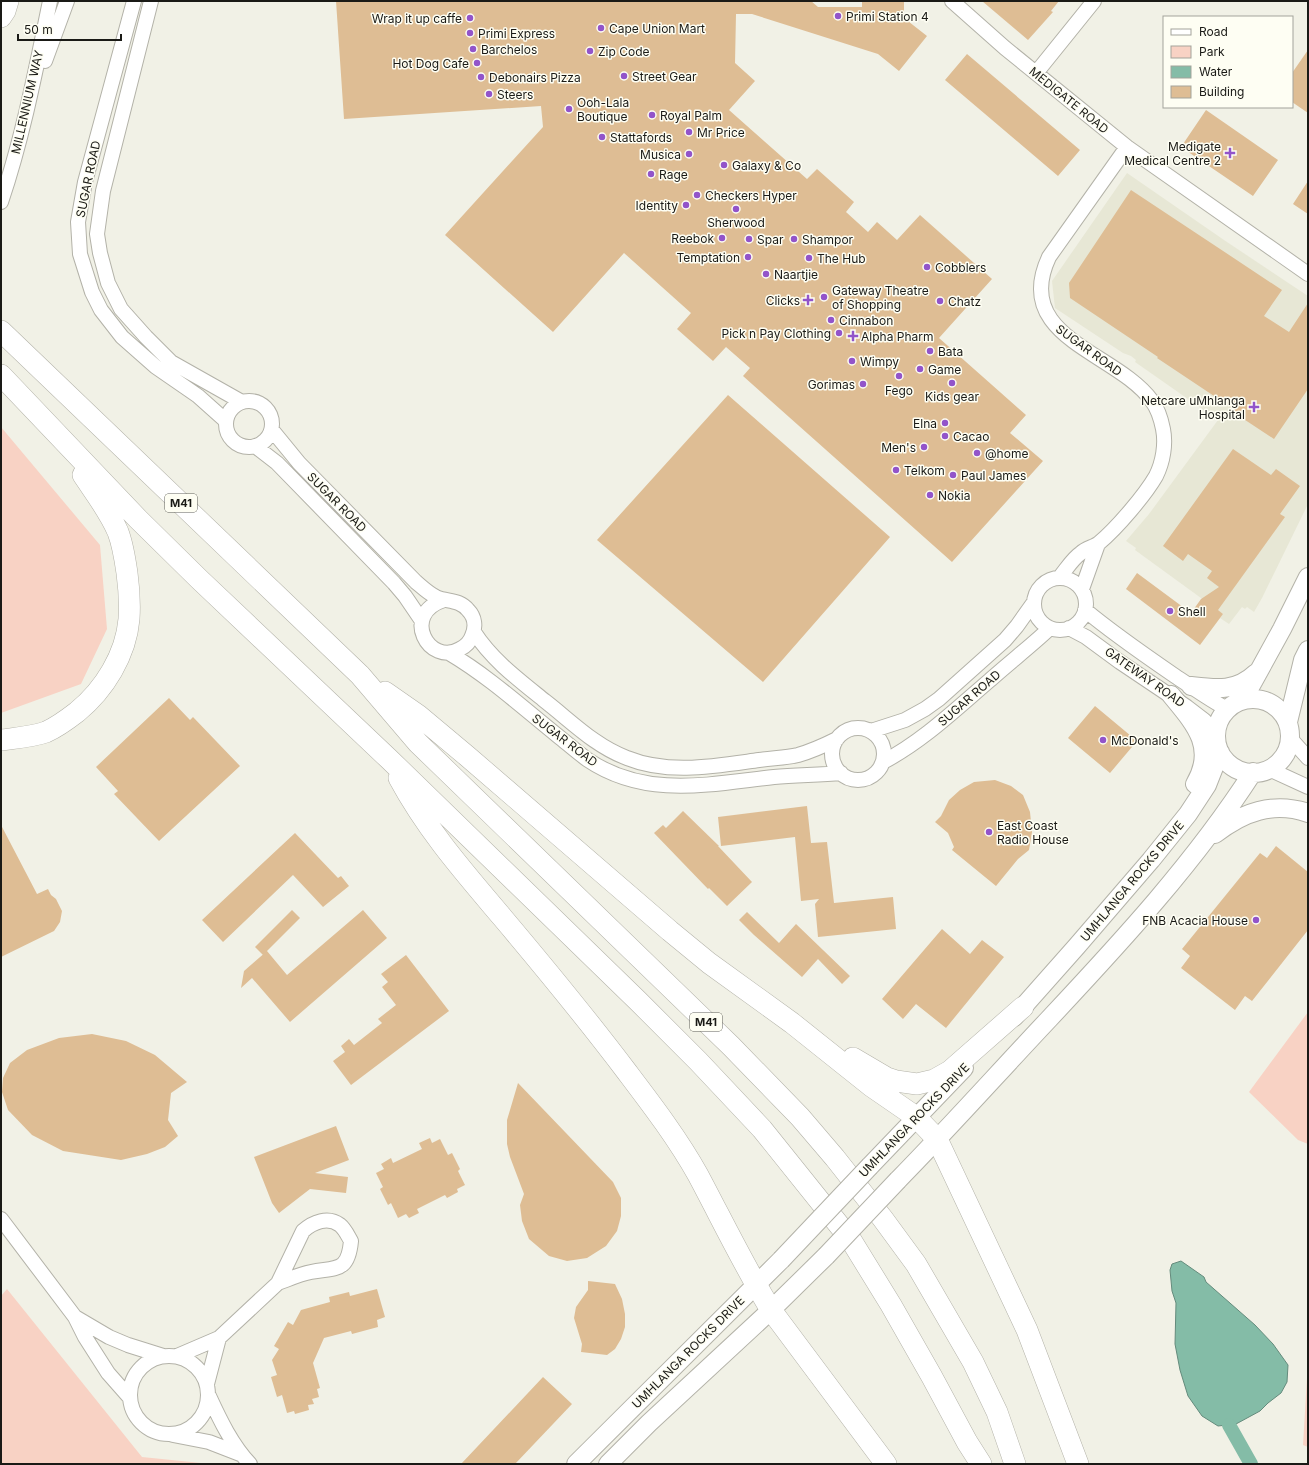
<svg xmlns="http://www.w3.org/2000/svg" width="1309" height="1465" viewBox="0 0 1309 1465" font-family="Inter,sans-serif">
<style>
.built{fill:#e7e7d5}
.green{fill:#f8d2c4}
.water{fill:#84bca7;stroke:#648b7c}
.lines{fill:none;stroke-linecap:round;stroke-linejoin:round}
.canal{stroke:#84bca7;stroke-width:14}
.building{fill:#debd94}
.minor-casing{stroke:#b3b2a8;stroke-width:16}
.major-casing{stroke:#b3b2a8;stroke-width:20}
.highway-casing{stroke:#b3b2a8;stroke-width:22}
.minor{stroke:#fff;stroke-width:14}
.major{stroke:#fff;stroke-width:18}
.highway{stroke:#fff;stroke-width:21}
.major-bridge-casing{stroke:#b3b2a8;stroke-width:20;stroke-linecap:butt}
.major-bridge{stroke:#fff;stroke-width:18}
.poi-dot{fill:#9254ca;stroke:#fefef3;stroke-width:1.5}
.labels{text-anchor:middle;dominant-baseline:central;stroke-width:3;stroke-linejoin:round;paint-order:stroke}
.shield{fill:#fefef3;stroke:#5e5e58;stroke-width:1}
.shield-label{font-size:11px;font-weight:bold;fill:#1a1a16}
.poi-label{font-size:12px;fill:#1a1a16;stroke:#fefef3;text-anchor:start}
.street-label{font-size:12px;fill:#1a1a16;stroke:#fefef3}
</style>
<rect width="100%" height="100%" fill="#f1f1e6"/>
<path class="built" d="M 1127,173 L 1224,240 L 1308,296 L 1308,504 L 1262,598 L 1254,612 L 1247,607 L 1245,609 L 1242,607 L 1229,624 L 1220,618 L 1223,614 L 1135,550 L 1136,548 L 1126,541 L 1149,514 L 1218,420 L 1135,362 L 1136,360 L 1131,356 L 1123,353 L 1055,308 L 1052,281 Z"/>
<path class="green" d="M 1,427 L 100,545 L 107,629 L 81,684 L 1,713 Z
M 1308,1012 L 1308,1144 L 1298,1140 L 1249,1092 Z
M 7,1289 L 142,1457 L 201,1463 L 202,1464 L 1,1464 L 1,1296 Z
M 1308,1361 L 1308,1447 L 1303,1445 Z"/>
<path class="water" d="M 1181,1261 L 1204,1277 L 1206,1282 L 1255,1325 L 1273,1344 L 1288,1365 L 1287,1382 L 1281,1393 L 1268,1403 L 1260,1411 L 1236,1424 L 1218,1426 L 1202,1416 L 1188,1396 L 1180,1370 L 1175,1344 L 1176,1303 L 1172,1291 L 1170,1270 L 1172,1264 Z"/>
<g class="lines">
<path class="canal" d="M 1229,1425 L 1251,1464"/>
</g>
<path class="building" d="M 336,1 L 811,1 L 818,7 L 862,7 L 862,1 L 904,1 L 904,18 L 927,36 L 899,71 L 878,54 L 752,14 L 736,14 L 735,63 L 755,81 L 729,110 L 807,179 L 817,169 L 854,202 L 846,212 L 868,232 L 877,222 L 897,240 L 920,215 L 992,279 L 939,338 L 1026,415 L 1010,433 L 1043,461 L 952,562 L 743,376 L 750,368 L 726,347 L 713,361 L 677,329 L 691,313 L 624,253 L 553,332 L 445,235 L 543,127 L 541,106 L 344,119 Z
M 982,1 L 1059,1 L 1051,11 L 1053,12 L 1028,40 Z
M 1308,50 L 1308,113 L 1292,102 L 1292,73 Z
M 967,54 L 1080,150 L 1058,176 L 945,80 Z
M 1206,110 L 1278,160 L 1253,196 L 1181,147 Z
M 1308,181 L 1308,214 L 1293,204 Z
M 1131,190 L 1282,290 L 1264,316 L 1289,332 L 1308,303 L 1308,389 L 1274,439 L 1233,412 L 1235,410 L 1157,358 L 1158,357 L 1070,298 L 1069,283 Z
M 728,395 L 890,537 L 763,682 L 597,540 Z
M 1233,449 L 1271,475 L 1276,469 L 1300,486 L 1280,514 L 1285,517 L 1218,610 L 1223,614 L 1200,645 L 1126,589 L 1137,573 L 1191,613 L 1201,599 L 1219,587 L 1207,578 L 1212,571 L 1188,554 L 1183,561 L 1163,546 Z
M 169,698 L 190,720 L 193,717 L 240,766 L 159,841 L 114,794 L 118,791 L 96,767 Z
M 1095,706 L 1137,741 L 1110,773 L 1068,738 Z
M 995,780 L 1011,786 L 1023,795 L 1030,812 L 1032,832 L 1029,850 L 1018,859 L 996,886 L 952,850 L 954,847 L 948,833 L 935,822 L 941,816 L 949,800 L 960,790 L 974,782 Z
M 807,806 L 811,843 L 827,842 L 834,903 L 893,897 L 896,929 L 818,937 L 815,904 L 819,899 L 801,901 L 795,837 L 721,846 L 718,817 Z
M 683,811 L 719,846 L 718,846 L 752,882 L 727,906 L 709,888 L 708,889 L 654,833 L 663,825 L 666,828 Z
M 1,825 L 37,894 L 48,889 L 51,895 L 56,899 L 62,911 L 60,922 L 54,931 L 1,957 Z
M 295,833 L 338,878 L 341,876 L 349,886 L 323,907 L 293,875 L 223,942 L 202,920 Z
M 1276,846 L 1308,872 L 1308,930 L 1252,1001 L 1245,996 L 1235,1010 L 1181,968 L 1190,956 L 1182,949 L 1260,853 L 1267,858 Z
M 292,910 L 300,918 L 263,955 L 255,947 Z
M 363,910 L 387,938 L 290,1022 L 252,978 L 241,988 L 244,971 L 267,951 L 287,975 Z
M 747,912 L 779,943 L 796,924 L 850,976 L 842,984 L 818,959 L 802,977 L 754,935 L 739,920 Z
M 942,929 L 970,954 L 982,940 L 1004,957 L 946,1028 L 916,1004 L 903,1019 L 882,999 Z
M 406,955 L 449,1011 L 351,1085 L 333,1061 L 345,1052 L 341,1046 L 349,1039 L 354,1045 L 382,1023 L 378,1019 L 396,1005 L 382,987 L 388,982 L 381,974 Z
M 92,1034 L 126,1041 L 155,1055 L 187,1082 L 171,1093 L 168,1120 L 178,1136 L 165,1147 L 147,1154 L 121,1160 L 63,1151 L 32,1135 L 8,1110 L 2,1092 L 3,1078 L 10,1063 L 27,1050 L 59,1038 Z
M 518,1083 L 613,1182 L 621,1198 L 621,1216 L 617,1231 L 606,1246 L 587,1258 L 567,1261 L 549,1256 L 529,1239 L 522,1221 L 520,1205 L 524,1194 L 510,1157 L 507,1144 L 507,1120 Z
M 336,1126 L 349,1160 L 315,1173 L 348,1177 L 346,1193 L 310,1189 L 279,1213 L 272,1203 L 254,1157 Z
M 430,1138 L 432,1143 L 440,1139 L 448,1155 L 452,1153 L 460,1169 L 458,1171 L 465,1185 L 457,1189 L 458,1192 L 447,1198 L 445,1195 L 417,1209 L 419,1213 L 409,1218 L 406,1214 L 398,1218 L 391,1203 L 388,1205 L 380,1189 L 383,1187 L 376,1173 L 384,1169 L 381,1164 L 391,1158 L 393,1163 L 422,1149 L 419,1143 Z
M 588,1281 L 615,1284 L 622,1299 L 625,1314 L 625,1327 L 621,1339 L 615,1349 L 607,1355 L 581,1352 L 582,1344 L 574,1318 L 576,1307 L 588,1290 Z
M 377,1289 L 385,1317 L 377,1320 L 378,1327 L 352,1334 L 351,1331 L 324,1338 L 313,1363 L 320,1388 L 317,1389 L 319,1397 L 312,1399 L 314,1404 L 308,1405 L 309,1410 L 295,1414 L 294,1411 L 287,1413 L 282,1395 L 277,1397 L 271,1377 L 277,1375 L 272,1360 L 279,1349 L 274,1346 L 288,1322 L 293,1325 L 301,1310 L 330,1302 L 329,1297 L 349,1292 L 350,1296 Z
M 543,1377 L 572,1404 L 515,1464 L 461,1464 Z"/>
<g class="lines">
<g class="minor-casing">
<path id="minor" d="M 134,1 L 85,182 L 78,222 L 80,254 L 92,292 L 101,310 L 122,337 L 156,367 L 198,396 L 226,421
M 151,1 L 103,191 L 97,234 L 100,253 L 108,283 L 121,309 L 146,337 L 171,362 L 242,402
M 952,1 L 1005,48 L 1127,147 L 1308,274
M 45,61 L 67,1
M 1036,73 L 1094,1
M 1,202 C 23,137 36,69 50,1
M226 424a23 23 0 1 1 46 0a23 23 0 1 1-46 0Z
M 272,430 L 299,463 L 416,582 C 422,587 428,593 436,597 C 447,602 459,599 468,610 C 475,617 476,627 472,636 C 470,642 466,646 460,649 C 429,667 400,614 444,600
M 255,446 L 277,463 L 394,583 L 405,596 L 422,621
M 1059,578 C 1066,570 1072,559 1081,553 C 1086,548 1094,547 1099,543 C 1117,528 1145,495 1156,476 C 1163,462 1166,444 1163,429 C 1161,419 1158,409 1152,401 C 1117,352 1011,338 1049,257 L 1127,147
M1034 604a26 26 0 1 1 52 0a26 26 0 1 1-52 0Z
M 1082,589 L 1098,544
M 1085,610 C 1115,635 1146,656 1178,678 C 1195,689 1210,700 1227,709
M 1069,628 L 1086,637 L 1120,662 L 1187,707 L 1204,720 L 1216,733
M 474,632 C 492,660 519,680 545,701 C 572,722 595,746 627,758 C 669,775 716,766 759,760 C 772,758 786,758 798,755 C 812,751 825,745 837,739
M 449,653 C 488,676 522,707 558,736 C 568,744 578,753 588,760 C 646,799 710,784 774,777 C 796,775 819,775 841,773
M832 754a26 26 0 1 1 52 0a26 26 0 1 1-52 0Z
M 871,731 L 905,720 L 925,709 L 939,699 L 1005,640 L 1017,626 L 1034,602
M 1290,738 L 1308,758
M 883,762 C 923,741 956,709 990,680 C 1010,662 1031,646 1050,628
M 1269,769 L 1308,787
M 1,1219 L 75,1317 L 85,1337 L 108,1373 L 130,1398
M 75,1317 L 109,1337 L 128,1345 L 163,1356
M130 1395a39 39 0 1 1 78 0a39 39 0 1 1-78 0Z
M 177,1356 L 219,1338 L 278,1283 L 303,1231 C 313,1222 328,1216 340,1225 C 345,1229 348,1236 351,1241 C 348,1273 336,1267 311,1272 C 300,1274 289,1279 278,1283
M 207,1384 L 219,1338
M 209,1396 C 220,1420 232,1445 250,1464
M 173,1435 L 209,1442 L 240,1454"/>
</g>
<g class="major-casing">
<path id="major" d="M 1191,686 C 1216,689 1236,692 1256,673
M 1171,695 C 1194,723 1217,747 1195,784
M1216 736a37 37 0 1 1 74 0a37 37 0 1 1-74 0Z
M 1243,700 L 1282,629 L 1308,577
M 1288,722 L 1303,660 L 1308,650
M 1215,834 C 1243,812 1273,801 1308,813
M 1014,1017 L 1077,946 L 1151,860 L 1188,814 L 1207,785 L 1220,752
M 870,1166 L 964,1068
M 898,1180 C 950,1127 999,1072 1049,1019 C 1122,941 1195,862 1253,772
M 576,1464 L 781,1260
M 608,1464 L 649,1423 L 771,1310 L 826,1256"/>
</g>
<g class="highway-casing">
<path id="highway" d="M 1,17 L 5,11 L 8,1
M 1,331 L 360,675 L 418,743 L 731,1046 L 800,1117 L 835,1158 L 883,1219 L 916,1264 L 973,1362 L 997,1412 L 1015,1464
M 1,375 L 138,519 L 199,579 L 389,759 L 638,1001 L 698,1061 L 762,1129 L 851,1240 L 891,1305 L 932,1377 L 967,1442 L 981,1464
M 385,692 L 418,715 L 467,756 L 670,931 L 709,963 L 792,1023 L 871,1086 L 916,1117 L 937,1139 L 1027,1330 L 1078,1464
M 1,740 C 16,738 32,737 46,732 C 57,727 68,719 77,712 C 104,690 126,655 129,619 C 130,604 129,588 127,573 C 125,559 123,545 118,532 C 109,511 95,493 83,475
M 399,778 C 427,830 464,872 502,917 C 545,968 587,1019 627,1072 C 652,1105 678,1139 698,1175 C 722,1220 744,1266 771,1310 L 886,1464
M 853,1058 L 887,1078 L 896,1081 L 917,1084 L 934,1080 L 950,1071 L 1023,1007"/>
</g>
<use href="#minor" class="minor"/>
<use href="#major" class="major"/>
<use href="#highway" class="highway"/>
<g class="major-bridge-casing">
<path id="major-bridge" d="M 826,1256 L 898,1180
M 781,1260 L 870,1166"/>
</g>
<use href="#major-bridge" class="major-bridge"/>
</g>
<g class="poi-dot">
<circle cx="838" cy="16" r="4"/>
<circle cx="470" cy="18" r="4"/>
<circle cx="601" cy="28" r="4"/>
<circle cx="470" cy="33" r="4"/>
<circle cx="473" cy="49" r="4"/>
<circle cx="590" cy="51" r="4"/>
<circle cx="477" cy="63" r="4"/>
<circle cx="624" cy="76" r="4"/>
<circle cx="481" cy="77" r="4"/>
<circle cx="489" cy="94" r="4"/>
<circle cx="569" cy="109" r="4"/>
<circle cx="652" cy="115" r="4"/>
<circle cx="689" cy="132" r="4"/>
<circle cx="602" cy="137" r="4"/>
<path d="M1228 147h4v4h4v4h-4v4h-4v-4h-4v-4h4z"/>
<circle cx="689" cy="154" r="4"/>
<circle cx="724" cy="165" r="4"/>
<circle cx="651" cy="174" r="4"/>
<circle cx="697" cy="195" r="4"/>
<circle cx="686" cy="205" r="4"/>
<circle cx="736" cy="209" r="4"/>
<circle cx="722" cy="238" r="4"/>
<circle cx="749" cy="239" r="4"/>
<circle cx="794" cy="239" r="4"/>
<circle cx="748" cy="257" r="4"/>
<circle cx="809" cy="258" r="4"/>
<circle cx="927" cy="267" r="4"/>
<circle cx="766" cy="274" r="4"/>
<circle cx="824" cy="297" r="4"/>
<path d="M806 294h4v4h4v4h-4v4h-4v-4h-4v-4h4z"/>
<circle cx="940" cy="301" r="4"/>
<circle cx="831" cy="320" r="4"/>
<circle cx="839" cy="333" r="4"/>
<path d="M851 330h4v4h4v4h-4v4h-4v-4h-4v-4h4z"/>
<circle cx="930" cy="351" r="4"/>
<circle cx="852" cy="361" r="4"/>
<circle cx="920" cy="369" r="4"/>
<circle cx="899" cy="376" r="4"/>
<circle cx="952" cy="383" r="4"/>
<circle cx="863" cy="384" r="4"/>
<path d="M1252 401h4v4h4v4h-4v4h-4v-4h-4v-4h4z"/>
<circle cx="945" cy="423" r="4"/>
<circle cx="945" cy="436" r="4"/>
<circle cx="924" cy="447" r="4"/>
<circle cx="977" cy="453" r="4"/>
<circle cx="896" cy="470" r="4"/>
<circle cx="953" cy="475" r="4"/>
<circle cx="930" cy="495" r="4"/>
<circle cx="1170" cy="611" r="4"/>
<circle cx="1103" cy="740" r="4"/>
<circle cx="989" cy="832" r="4"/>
<circle cx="1256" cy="920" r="4"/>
</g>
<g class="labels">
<g class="shield">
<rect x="165" y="494" width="32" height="18" rx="3"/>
<rect x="690" y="1013" width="32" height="18" rx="3"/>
</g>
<g class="shield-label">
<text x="181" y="503">M41</text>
<text x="706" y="1022">M41</text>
</g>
<g class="poi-label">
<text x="846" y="16">Primi Station 4</text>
<text x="462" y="18" text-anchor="end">Wrap it up caffe</text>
<text x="609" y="28">Cape Union Mart</text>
<text x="478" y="33">Primi Express</text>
<text x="481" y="49">Barchelos</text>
<text x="598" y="51">Zip Code</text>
<text x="469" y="63" text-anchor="end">Hot Dog Cafe</text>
<text x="632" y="76">Street Gear</text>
<text x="489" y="77">Debonairs Pizza</text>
<text x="497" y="94">Steers</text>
<text x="577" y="102">Ooh-Lala<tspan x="577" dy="14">Boutique</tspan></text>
<text x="660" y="115">Royal Palm</text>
<text x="697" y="132">Mr Price</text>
<text x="610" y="137">Stattafords</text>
<text x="1221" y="146" text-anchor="end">Medigate<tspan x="1221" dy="14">Medical Centre 2</tspan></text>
<text x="681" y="154" text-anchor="end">Musica</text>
<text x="732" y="165">Galaxy &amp; Co</text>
<text x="659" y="174">Rage</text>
<text x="705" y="195">Checkers Hyper</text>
<text x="678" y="205" text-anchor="end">Identity</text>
<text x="736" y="222" text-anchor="middle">Sherwood</text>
<text x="714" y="238" text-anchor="end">Reebok</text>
<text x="757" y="239">Spar</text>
<text x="802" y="239">Shampor</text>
<text x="740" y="257" text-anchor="end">Temptation</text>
<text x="817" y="258">The Hub</text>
<text x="935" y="267">Cobblers</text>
<text x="774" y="274">Naartjie</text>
<text x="832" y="290">Gateway Theatre<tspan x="832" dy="14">of Shopping</tspan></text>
<text x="800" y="300" text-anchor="end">Clicks</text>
<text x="948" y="301">Chatz</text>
<text x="839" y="320">Cinnabon</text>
<text x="831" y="333" text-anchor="end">Pick n Pay Clothing</text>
<text x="861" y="336">Alpha Pharm</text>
<text x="938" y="351">Bata</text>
<text x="860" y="361">Wimpy</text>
<text x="928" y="369">Game</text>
<text x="855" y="384" text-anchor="end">Gorimas</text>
<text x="899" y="390" text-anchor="middle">Fego</text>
<text x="952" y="396" text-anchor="middle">Kids gear</text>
<text x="1245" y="400" text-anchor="end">Netcare uMhlanga<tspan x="1245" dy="14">Hospital</tspan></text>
<text x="937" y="423" text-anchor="end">Elna</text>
<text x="953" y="436">Cacao</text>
<text x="916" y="447" text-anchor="end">Men's</text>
<text x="985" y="453">@home</text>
<text x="904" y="470">Telkom</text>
<text x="961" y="475">Paul James</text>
<text x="938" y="495">Nokia</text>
<text x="1178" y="611">Shell</text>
<text x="1111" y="740">McDonald's</text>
<text x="997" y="825">East Coast<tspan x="997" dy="14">Radio House</tspan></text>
<text x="1248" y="920" text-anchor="end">FNB Acacia House</text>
</g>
<g class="street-label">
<text transform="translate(1069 100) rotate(39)">MEDIGATE ROAD</text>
<text transform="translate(27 102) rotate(-77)">MILLENNIUM WAY</text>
<text transform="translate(88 179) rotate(-78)">SUGAR ROAD</text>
<text transform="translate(1089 350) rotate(36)">SUGAR ROAD</text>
<text transform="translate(337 502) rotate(45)">SUGAR ROAD</text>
<text transform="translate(1145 677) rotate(35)">GATEWAY ROAD</text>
<text transform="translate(969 698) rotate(-41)">SUGAR ROAD</text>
<text transform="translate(565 740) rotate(37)">SUGAR ROAD</text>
<text transform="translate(1132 881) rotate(-50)">UMHLANGA ROCKS DRIVE</text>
<text transform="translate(914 1120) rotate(-46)">UMHLANGA ROCKS DRIVE</text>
<text transform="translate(688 1352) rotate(-45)">UMHLANGA ROCKS DRIVE</text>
</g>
</g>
<rect width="1309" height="1465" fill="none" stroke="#1a1a16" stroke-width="4"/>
<rect x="1163" y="16" width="130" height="92" fill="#fefef3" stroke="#a3a39b"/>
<rect x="1171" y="29" width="20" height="6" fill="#ffffff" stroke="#a3a39b"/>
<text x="1199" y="36" font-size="12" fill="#1a1a16">Road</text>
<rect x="1171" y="46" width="20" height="12" fill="#f8d2c4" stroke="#a3a39b"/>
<text x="1199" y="56" font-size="12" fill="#1a1a16">Park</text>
<rect x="1171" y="66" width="20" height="12" fill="#84bca7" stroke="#a3a39b"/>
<text x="1199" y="76" font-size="12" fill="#1a1a16">Water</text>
<rect x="1171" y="86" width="20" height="12" fill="#debd94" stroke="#a3a39b"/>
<text x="1199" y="96" font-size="12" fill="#1a1a16">Building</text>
<path d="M18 34v6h103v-6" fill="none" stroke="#1a1a16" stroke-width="2"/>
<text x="24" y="34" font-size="12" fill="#1a1a16" stroke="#fefef3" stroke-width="3" paint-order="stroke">50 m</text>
</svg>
